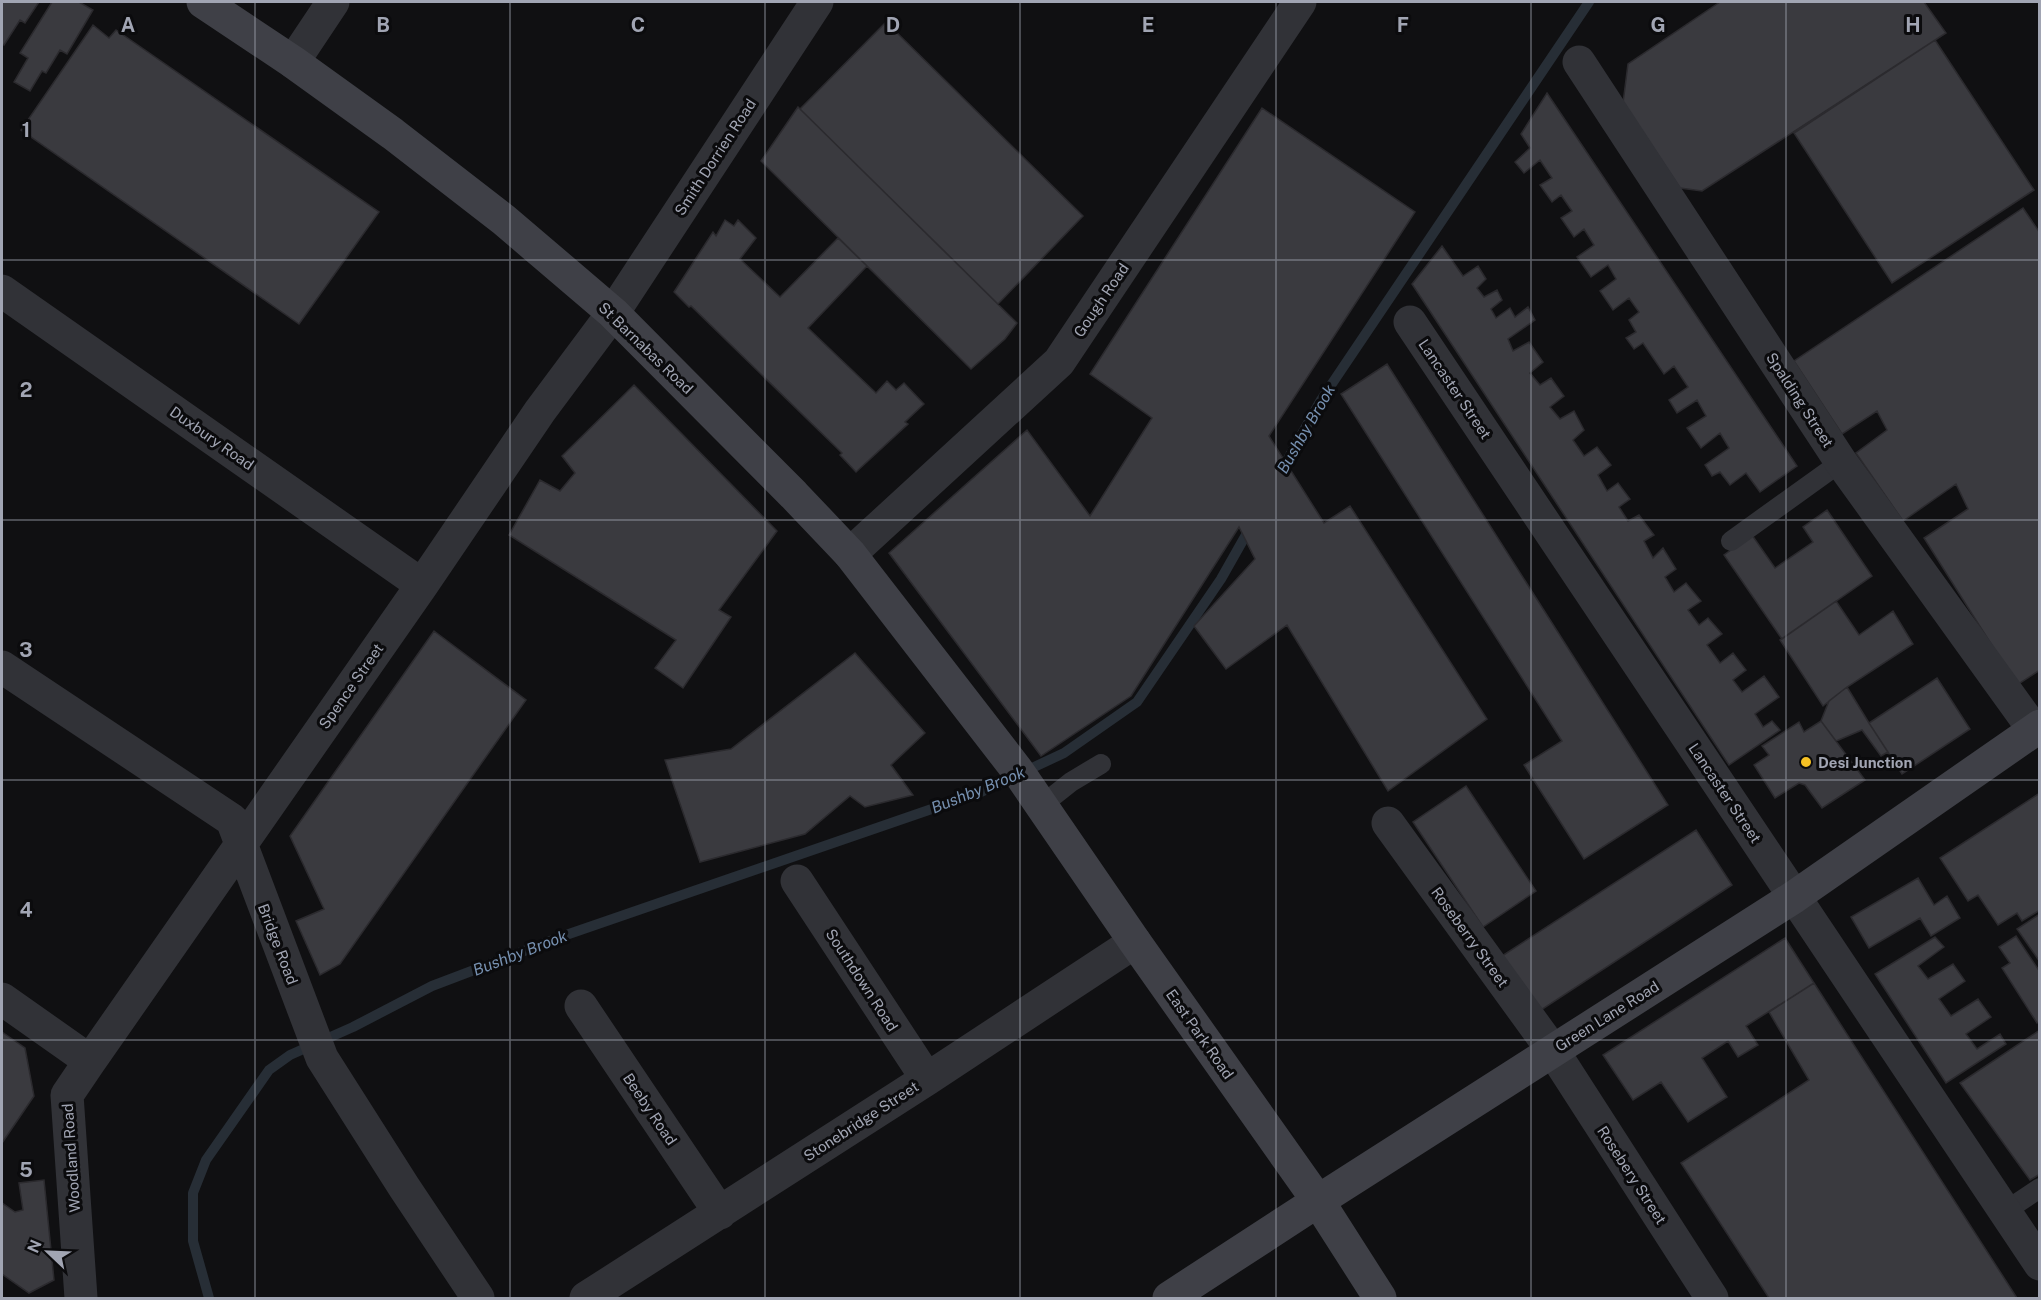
<svg xmlns="http://www.w3.org/2000/svg" width="2041" height="1300" viewBox="0 0 2041 1300" font-family="'Public Sans',sans-serif">
<style>
.lines{fill:none;stroke-linecap:round;stroke-linejoin:round}
.stream{stroke:#272e36;stroke-width:10}
.building{fill:#3a3a3f;stroke:#2b2a2e;stroke-width:1.5}
.lane{stroke:#313237;stroke-width:20}
.street{stroke:#313237;stroke-width:33}
.secondary{stroke:#3f4047;stroke-width:33}
.grid{fill:none;stroke:#a1a5b3;stroke-width:1.5;stroke-opacity:0.55}
.poi-dot{fill:#f6c124;stroke:#0b0b0d;stroke-width:2}
.labels{text-anchor:middle;dominant-baseline:central;stroke-width:6;stroke-linejoin:round;paint-order:stroke}
.street-label{font-size:15px;fill:#a1a5b3;stroke:#0b0b0d}
.poi-label{font-size:15px;font-weight:bold;fill:#a1a5b3;stroke:#0b0b0d;text-anchor:start}
.water-label{font-size:16px;font-style:italic;fill:#7690b0;stroke:#0b0b0d}
.grid-label{font-size:20px;text-anchor:middle;font-weight:bold;fill:#a1a5b3;stroke:#0b0b0d;stroke-width:6;stroke-linejoin:round;paint-order:stroke}
</style>
<rect width="100%" height="100%" fill="#101012"/>
<g class="lines">
<path class="stream" d="M 1280,473 L 1321,400 L 1589,2
M 209,1298 L 193,1241 L 193,1193 L 206,1160 L 269,1070 L 290,1055 L 353,1027 L 432,986 L 566,935 L 981,792 L 1064,753 L 1137,702 L 1221,579 L 1251,526"/>
</g>
<path class="building" d="M 2,2 L 39,2 L 25,23 L 20,20 L 4,45 L 2,44 Z
M 52,2 L 79,2 L 93,10 L 67,54 L 60,50 L 46,73 L 42,71 L 30,91 L 14,82 L 28,58 L 20,53 Z
M 1720,2 L 1924,2 L 1946,33 L 1702,191 L 1680,188 L 1623,103 L 1628,64 Z
M 886,22 L 1083,216 L 998,304 L 800,109 Z
M 93,25 L 109,38 L 116,30 L 379,212 L 299,324 L 21,130 Z
M 1935,40 L 2034,190 L 1892,283 L 1794,133 Z
M 1547,93 L 1797,466 L 1760,492 L 1746,473 L 1730,485 L 1720,472 L 1712,476 L 1705,465 L 1729,448 L 1720,433 L 1701,448 L 1687,428 L 1706,416 L 1697,400 L 1677,413 L 1669,400 L 1688,387 L 1674,366 L 1664,374 L 1643,343 L 1634,349 L 1626,338 L 1636,332 L 1629,320 L 1639,312 L 1629,298 L 1613,310 L 1600,291 L 1616,279 L 1608,265 L 1591,277 L 1577,257 L 1594,245 L 1584,229 L 1574,237 L 1561,218 L 1572,211 L 1561,195 L 1552,202 L 1540,185 L 1552,178 L 1540,160 L 1524,173 L 1515,162 L 1530,148 L 1521,134 Z
M 798,107 L 1017,323 L 1005,339 L 971,369 L 761,161 Z
M 1262,108 L 1415,212 L 1269,436 L 1324,523 L 1350,506 L 1487,719 L 1388,791 L 1287,625 L 1226,669 L 1194,626 L 1255,559 L 1239,527 L 1131,696 L 1041,756 L 889,553 L 1027,430 L 1090,516 L 1152,418 L 1090,374 Z
M 2023,208 L 2040,233 L 2040,670 L 2017,685 L 1924,538 L 1968,509 L 1956,484 L 1903,521 L 1856,453 L 1887,430 L 1877,411 L 1842,434 L 1794,361 Z
M 725,220 L 734,226 L 738,220 L 756,238 L 740,259 L 780,297 L 838,238 L 867,266 L 808,328 L 876,393 L 887,381 L 896,390 L 904,383 L 924,404 L 905,422 L 908,424 L 856,472 L 840,455 L 842,453 L 691,306 L 689,307 L 674,292 L 713,232 L 716,236 Z
M 1442,246 L 1463,276 L 1478,266 L 1486,279 L 1477,288 L 1484,297 L 1497,290 L 1502,300 L 1491,309 L 1496,318 L 1510,308 L 1515,317 L 1528,307 L 1535,320 L 1508,339 L 1513,351 L 1529,342 L 1543,362 L 1530,373 L 1540,385 L 1551,378 L 1564,396 L 1550,407 L 1560,419 L 1574,411 L 1584,430 L 1573,440 L 1584,456 L 1597,447 L 1611,465 L 1598,475 L 1607,491 L 1618,483 L 1630,499 L 1619,507 L 1628,521 L 1639,515 L 1654,535 L 1644,541 L 1653,558 L 1663,548 L 1676,569 L 1665,577 L 1674,592 L 1686,583 L 1701,601 L 1688,610 L 1699,625 L 1708,618 L 1722,634 L 1707,645 L 1720,663 L 1733,653 L 1746,670 L 1733,680 L 1742,692 L 1764,676 L 1779,697 L 1755,714 L 1763,727 L 1772,721 L 1780,730 L 1729,765 L 1412,284 Z
M 1387,364 L 1668,805 L 1584,859 L 1524,765 L 1562,741 L 1341,394 Z
M 634,385 L 777,531 L 719,610 L 731,617 L 683,688 L 655,668 L 676,640 L 509,535 L 540,480 L 560,491 L 575,473 L 562,456 Z
M 1827,510 L 1872,576 L 1782,639 L 1724,555 L 1752,535 L 1775,568 L 1813,542 L 1803,527 Z
M 1836,601 L 1859,635 L 1893,611 L 1913,644 L 1847,687 L 1823,706 L 1780,640 Z
M 434,631 L 526,700 L 340,964 L 320,975 L 296,921 L 324,909 L 290,836 Z
M 855,653 L 925,733 L 891,765 L 913,795 L 865,807 L 850,796 L 805,834 L 700,862 L 665,760 L 731,749 Z
M 1937,678 L 1970,729 L 1902,774 L 1869,723 Z
M 1847,687 L 1869,723 L 1888,752 L 1881,756 L 1862,730 L 1836,741 L 1821,721 L 1829,701 Z
M 1821,721 L 1865,780 L 1822,808 L 1805,785 L 1799,783 L 1775,798 L 1754,765 L 1769,755 L 1762,746 L 1799,722 L 1804,732 Z
M 1466,786 L 1536,891 L 1483,927 L 1413,822 Z
M 2040,793 L 2040,910 L 2022,921 L 2017,913 L 1998,925 L 1978,895 L 1968,901 L 1940,858 Z
M 1696,830 L 1732,885 L 1538,1012 L 1502,956 Z
M 1918,878 L 1934,905 L 1947,896 L 1960,918 L 1931,936 L 1920,918 L 1869,948 L 1851,917 Z
M 2040,914 L 2040,962 L 2017,929 Z
M 2016,936 L 2040,972 L 2040,1021 L 2037,1023 L 2002,968 L 2010,963 L 1999,947 Z
M 1935,937 L 1944,947 L 1918,966 L 1928,979 L 1953,964 L 1965,981 L 1939,999 L 1951,1016 L 1978,999 L 1991,1017 L 1966,1034 L 1977,1049 L 2000,1034 L 2006,1044 L 1946,1083 L 1875,974 Z
M 1785,938 L 1814,983 L 1746,1026 L 1758,1045 L 1738,1057 L 1728,1041 L 1702,1058 L 1727,1097 L 1688,1122 L 1661,1082 L 1633,1100 L 1603,1055 Z
M 1814,983 L 2017,1298 L 1769,1298 L 1681,1163 L 1809,1080 L 1769,1012 Z
M 2040,1030 L 2040,1174 L 2030,1180 L 1960,1083 Z
M 2,1032 L 25,1048 L 34,1096 L 2,1143 Z
M 44,1180 L 54,1280 L 29,1293 L 2,1274 L 2,1203 L 15,1212 L 23,1210 L 19,1183 Z"/>
<g class="lines">
<path class="lane" d="M 1731,541 L 1841,462
M 1042,805 L 1071,782 L 1101,764
M 2004,1212 L 2040,1188"/>
<path class="street" d="M 293,62 L 333,2
M 1579,62 L 1841,462 L 2034,730
M 2,291 L 422,585
M 1410,322 L 2040,1264
M 850,554 L 1059,362 L 1300,2
M 2,667 L 232,820 L 322,1058 L 404,1187 L 478,1298
M 1388,823 L 1553,1051 L 1712,1298
M 797,881 L 927,1079
M 2,999 L 90,1061 L 67,1095 L 81,1298
M 581,1006 L 720,1213
M 90,1061 L 422,585 L 540,411 L 613,313 L 817,2
M 586,1298 L 927,1079 L 1135,942"/>
<path class="secondary" d="M 203,2 L 293,62 L 393,134 L 504,220 L 613,313 L 794,495 L 850,554 L 1017,770 L 1135,942 L 1318,1201 L 1380,1298
M 1169,1298 L 1318,1201 L 1794,897 L 2040,726"/>
</g>
<path class="grid" d="M 255,2 L 255,1298M 510,2 L 510,1298M 765,2 L 765,1298M 1020,2 L 1020,1298M 1276,2 L 1276,1298M 1531,2 L 1531,1298M 1786,2 L 1786,1298M 2,260 L 2040,260M 2,520 L 2040,520M 2,780 L 2040,780M 2,1040 L 2040,1040"/>
<circle class="poi-dot" cx="1806" cy="762" r="6"/>
<g class="labels">
<g class="street-label">
<text transform="translate(715 157) rotate(-57)">Smith Dorrien Road</text>
<text transform="translate(1101 300) rotate(-56)">Gough Road</text>
<text transform="translate(646 348) rotate(44)">St Barnabas Road</text>
<text transform="translate(1455 389) rotate(56)">Lancaster Street</text>
<text transform="translate(1800 400) rotate(57)">Spalding Street</text>
<text transform="translate(212 438) rotate(35)">Duxbury Road</text>
<text transform="translate(351 686) rotate(-55)">Spence Street</text>
<text transform="translate(1725 793) rotate(56)">Lancaster Street</text>
<text transform="translate(1470 937) rotate(54)">Roseberry Street</text>
<text transform="translate(278 944) rotate(69)">Bridge Road</text>
<text transform="translate(862 980) rotate(57)">Southdown Road</text>
<text transform="translate(1607 1016) rotate(-32)">Green Lane Road</text>
<text transform="translate(1200 1034) rotate(55)">East Park Road</text>
<text transform="translate(650 1109) rotate(56)">Beeby Road</text>
<text transform="translate(861 1121) rotate(-33)">Stonebridge Street</text>
<text transform="translate(71 1158) rotate(-94)">Woodland Road</text>
<text transform="translate(1632 1175) rotate(57)">Rosebery Street</text>
</g>
<g class="poi-label">
<text x="1818" y="762">Desi Junction</text>
</g>
<g class="water-label">
<text transform="translate(1306 429) rotate(-60)">Bushby Brook</text>
<text transform="translate(978 790) rotate(-22)">Bushby Brook</text>
<text transform="translate(520 953) rotate(-21)">Bushby Brook</text>
</g>
</g>
<g class="grid-label">
<text x="128" y="32">A</text>
<text x="383" y="32">B</text>
<text x="638" y="32">C</text>
<text x="893" y="32">D</text>
<text x="1148" y="32">E</text>
<text x="1403" y="32">F</text>
<text x="1658" y="32">G</text>
<text x="1913" y="32">H</text>
<text x="26" y="137">1</text>
<text x="26" y="397">2</text>
<text x="26" y="657">3</text>
<text x="26" y="917">4</text>
<text x="26" y="1177">5</text>
</g>
<rect width="2041" height="1300" fill="none" stroke="#a1a5b3" stroke-width="6"/>
<g transform="translate(48 1252) rotate(293)" stroke="#0b0b0d" stroke-width="4.5" paint-order="stroke">
<path d="M0-4.5L10 22L0 15L-10 22Z" fill="#a1a5b3"/>
<text y="-9" font-size="16" font-weight="bold" text-anchor="middle" fill="#a1a5b3">N</text>
</g>
</svg>
